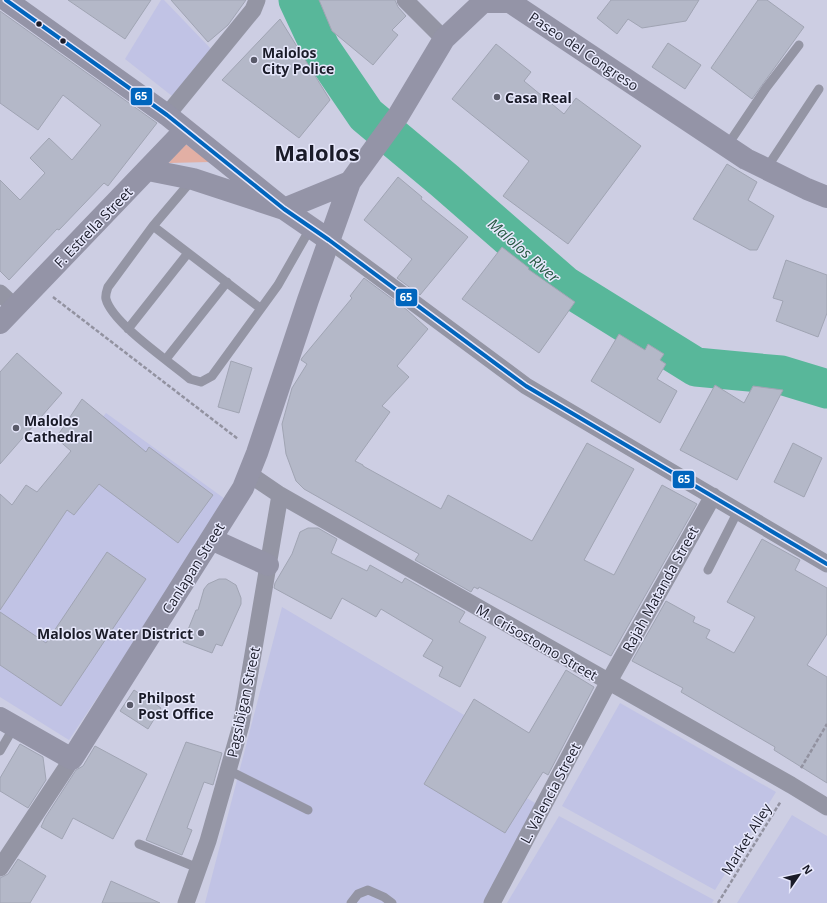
<svg xmlns="http://www.w3.org/2000/svg" width="827" height="903" viewBox="0 0 827 903" font-family="'Open Sans',sans-serif">
<style>
.built{fill:#c1c3e5}
.green{fill:#e2afa4}
.lines{fill:none;stroke-linecap:round;stroke-linejoin:round}
.river{stroke:#58b79a;stroke-width:39}
.building{fill:#b4b8c8;stroke:#a0a4b3}
.path{stroke:#9292a0;stroke-width:2.5;stroke-dasharray:4 2;stroke-linecap:butt}
.lane{stroke:#9495a4;stroke-width:9}
.street{stroke:#9495a4;stroke-width:17}
.secondary{stroke:#9494a7;stroke-width:22}
.bus-1-casing{stroke:#e7e8fc;stroke-width:7}
.bus-1{stroke:#0065bd;stroke-width:4}
.bus-dot{fill:#1a1b28;stroke:#e7e8fc;stroke-width:1.5}
.poi-dot{fill:#595a69;stroke:#e7e8fc;stroke-width:1.5}
.labels{text-anchor:middle;dominant-baseline:central;stroke-width:3;stroke-linejoin:round;paint-order:stroke}
.street-label{font-size:14px;fill:#1a1b28;stroke:#e7e8fc}
.poi-label{font-size:14px;font-weight:bold;fill:#1a1b28;stroke:#e7e8fc;text-anchor:start}
.water-label{font-size:15px;font-style:italic;fill:#275943;stroke:#e7e8fc}
.town-label{font-size:22px;font-weight:bold;fill:#1a1b28;stroke:#e7e8fc}
.line-badge{stroke:#e7e8fc;stroke-width:1.5}
.badge-label{font-size:11px;text-anchor:middle;font-weight:bold;fill:#fff}
</style>
<rect width="100%" height="100%" fill="#cdcee3"/>
<path class="built" d="M 161,0 L 164,0 L 212,50 L 172,96 L 125,59 Z
M 106,413 L 225,499 L 166,594 L 69,740 L 0,697 L 0,546 L 37,494 Z
M 282,607 L 464,715 L 454,753 L 543,808 L 486,903 L 205,903 Z
M 620,703 L 776,792 L 715,890 L 562,806 Z
M 792,815 L 827,836 L 827,903 L 737,903 Z
M 559,816 L 714,900 L 712,903 L 507,903 Z"/>
<path class="green" d="M 184,143 L 210,162 L 169,163 Z"/>
<g class="lines">
<path class="river" d="M 298,0 L 321,49 L 366,115 L 445,181 L 564,285 L 696,367 L 781,375 L 827,389"/>
</g>
<path class="building" d="M 68,0 L 151,0 L 125,39 Z
M 171,0 L 246,0 L 228,25 L 208,42 Z
M 319,0 L 395,0 L 398,7 L 406,16 L 392,30 L 398,35 L 373,65 L 332,31 Z
M 611,0 L 699,0 L 686,21 L 642,28 L 628,19 L 617,34 L 597,18 Z
M 758,0 L 767,0 L 804,27 L 752,99 L 711,68 Z
M 0,11 L 157,123 L 108,186 L 104,183 L 59,230 L 57,229 L 9,280 L 0,271 L 0,180 L 20,200 L 45,173 L 30,158 L 49,138 L 72,160 L 101,125 L 63,95 L 38,130 L 0,103 Z
M 280,19 L 330,100 L 299,138 L 222,80 Z
M 668,43 L 701,65 L 685,89 L 652,67 Z
M 496,44 L 531,72 L 524,81 L 564,114 L 576,98 L 641,146 L 568,244 L 503,196 L 529,161 L 452,99 Z
M 727,164 L 757,182 L 748,200 L 774,216 L 757,250 L 750,250 L 693,219 Z
M 398,177 L 422,197 L 421,199 L 468,237 L 420,295 L 397,278 L 412,259 L 364,220 Z
M 502,247 L 529,268 L 528,269 L 575,302 L 539,353 L 462,299 Z
M 786,260 L 827,275 L 827,313 L 818,337 L 776,321 L 783,301 L 773,298 Z
M 364,278 L 407,310 L 428,329 L 397,366 L 409,377 L 382,406 L 390,412 L 355,461 L 363,465 L 363,466 L 441,509 L 448,495 L 532,541 L 587,443 L 634,469 L 584,560 L 614,575 L 662,485 L 697,504 L 611,656 L 479,587 L 478,589 L 474,587 L 471,592 L 415,560 L 419,554 L 304,489 L 296,481 L 286,454 L 282,424 L 292,388 L 307,364 L 301,360 L 302,358 L 352,298 L 350,296 Z
M 619,334 L 645,350 L 648,344 L 664,354 L 660,360 L 666,364 L 657,379 L 677,391 L 660,423 L 591,381 Z
M 17,353 L 62,393 L 0,464 L 0,372 Z
M 231,361 L 252,368 L 239,413 L 218,407 Z
M 715,385 L 744,403 L 753,386 L 783,390 L 737,480 L 680,450 Z
M 82,399 L 146,452 L 149,447 L 213,495 L 178,543 L 99,484 L 74,515 L 67,510 L 0,610 L 0,494 L 12,505 L 26,485 L 37,492 L 71,451 L 56,438 Z
M 793,443 L 822,458 L 804,497 L 774,482 Z
M 308,528 L 318,528 L 337,539 L 331,553 L 367,571 L 370,565 L 402,583 L 405,578 L 465,612 L 459,622 L 486,637 L 460,687 L 439,676 L 443,667 L 423,656 L 433,640 L 381,609 L 376,617 L 342,598 L 331,619 L 274,588 L 275,583 L 292,554 L 300,532 Z
M 762,539 L 800,560 L 795,570 L 827,588 L 827,634 L 807,665 L 827,677 L 827,783 L 774,750 L 775,747 L 681,692 L 683,688 L 632,661 L 666,601 L 695,617 L 693,622 L 710,630 L 706,638 L 734,653 L 755,617 L 727,602 Z
M 107,552 L 146,579 L 61,706 L 0,665 L 0,612 L 46,643 Z
M 219,579 L 226,579 L 236,585 L 241,598 L 241,604 L 222,646 L 216,644 L 212,653 L 183,642 L 196,610 L 198,610 L 204,589 L 208,584 Z
M 566,670 L 594,687 L 548,775 L 543,772 L 505,833 L 424,784 L 474,699 L 529,733 Z
M 134,690 L 161,708 L 148,729 L 120,711 Z
M 186,742 L 222,753 L 213,785 L 204,782 L 187,828 L 192,830 L 182,855 L 146,840 Z
M 20,744 L 43,757 L 46,780 L 28,808 L 0,791 L 0,778 Z
M 95,746 L 147,774 L 113,839 L 73,818 L 62,839 L 41,827 L 45,818 L 76,770 L 83,766 Z
M 18,859 L 46,876 L 30,903 L 0,903 L 0,878 L 8,874 Z
M 111,881 L 160,903 L 102,903 Z"/>
<g class="lines">
<path class="path" d="M 53,297 L 238,439
M 801,768 L 827,724
M 718,903 L 781,801"/>
<path class="lane" d="M 727,146 L 766,88 L 799,45
M 766,169 L 819,89
M 192,180 L 153,226 L 108,287 C 107,290 105,295 106,299 C 112,323 170,362 190,379 L 201,382 L 212,376 L 278,285 L 311,227
M 153,226 L 260,308
M 128,329 L 188,253
M 166,359 L 227,282
M 708,570 L 738,511
M 0,751 L 14,727
M 228,770 L 308,810
M 139,844 L 198,868
M 351,903 L 358,894 L 368,890 L 384,897 L 392,903"/>
<path class="street" d="M 405,0 L 444,39
M 167,115 L 253,10 L 257,0
M 329,240 L 526,386 L 827,564
M 0,293 L 15,307
M 249,474 L 280,495 L 791,785 L 827,807
M 0,868 L 72,759
M 186,903 L 208,841 L 241,725 L 280,495
M 492,903 L 608,683 L 713,496"/>
<path class="secondary" d="M 6,0 L 167,115 L 284,209 L 329,240
M 148,170 L 193,179 L 284,209 L 350,182
M 0,323 L 185,130
M 211,539 L 268,565
M 0,718 L 72,759 L 243,488 L 257,453 L 308,300 L 350,182 L 398,116 L 444,39 L 483,2 L 510,2 L 746,159 L 807,189 L 827,197"/>
<g class="bus-1-casing">
<path id="bus-1" d="M 6,0 L 167,115 L 284,209 L 329,240 L 526,386 L 827,564"/>
</g>
<use href="#bus-1" class="bus-1"/>
</g>
<g class="bus-dot">
<circle cx="39" cy="24" r="3.5"/>
<circle cx="63" cy="41" r="3.5"/>
</g>
<g class="poi-dot">
<circle cx="254" cy="60" r="4"/>
<circle cx="497" cy="97" r="4"/>
<circle cx="16" cy="428" r="4"/>
<circle cx="201" cy="633" r="4"/>
<circle cx="130" cy="705" r="4"/>
</g>
<g class="labels">
<g class="street-label">
<text transform="translate(584 51) rotate(34)">Paseo del Congreso</text>
<text transform="translate(93 227) rotate(-46)">F. Estrella Street</text>
<text transform="translate(193 568) rotate(-58)">Canlapan Street</text>
<text transform="translate(660 589) rotate(-61)">Rajah Matanda Street</text>
<text transform="translate(537 642) rotate(30)">M. Crisostomo Street</text>
<text transform="translate(243 702) rotate(-78)">Pagsibigan Street</text>
<text transform="translate(550 793) rotate(-62)">L. Valencia Street</text>
<text transform="translate(746 839) rotate(-58)">Market Alley</text>
</g>
<g class="poi-label">
<text x="262" y="52">Malolos<tspan x="262" dy="16">City Police</tspan></text>
<text x="505" y="97">Casa Real</text>
<text x="24" y="420">Malolos<tspan x="24" dy="16">Cathedral</tspan></text>
<text x="193" y="633" text-anchor="end">Malolos Water District</text>
<text x="138" y="697">Philpost<tspan x="138" dy="16">Post Office</tspan></text>
</g>
<g class="water-label">
<text transform="translate(524 250) rotate(41)">Malolos River</text>
</g>
<g class="town-label">
<text x="317" y="152">Malolos</text>
</g>
</g>
<g class="line-badge">
<rect x="130" y="87" width="23" height="19" rx="4" fill="#0065bd"/>
<rect x="395" y="288" width="23" height="19" rx="4" fill="#0065bd"/>
<rect x="672" y="470" width="23" height="19" rx="4" fill="#0065bd"/>
</g>
<g class="badge-label">
<text x="141" y="100">65</text>
<text x="406" y="301">65</text>
<text x="684" y="483">65</text>
</g>
<g transform="translate(799 875) rotate(56)" stroke="#e7e8fc" stroke-width="3" paint-order="stroke">
<path d="M0-3L7 15L0 10L-7 15Z" fill="#1a1b28"/>
<text y="-6" font-size="11" font-weight="bold" text-anchor="middle" fill="#1a1b28">N</text>
</g>
</svg>
